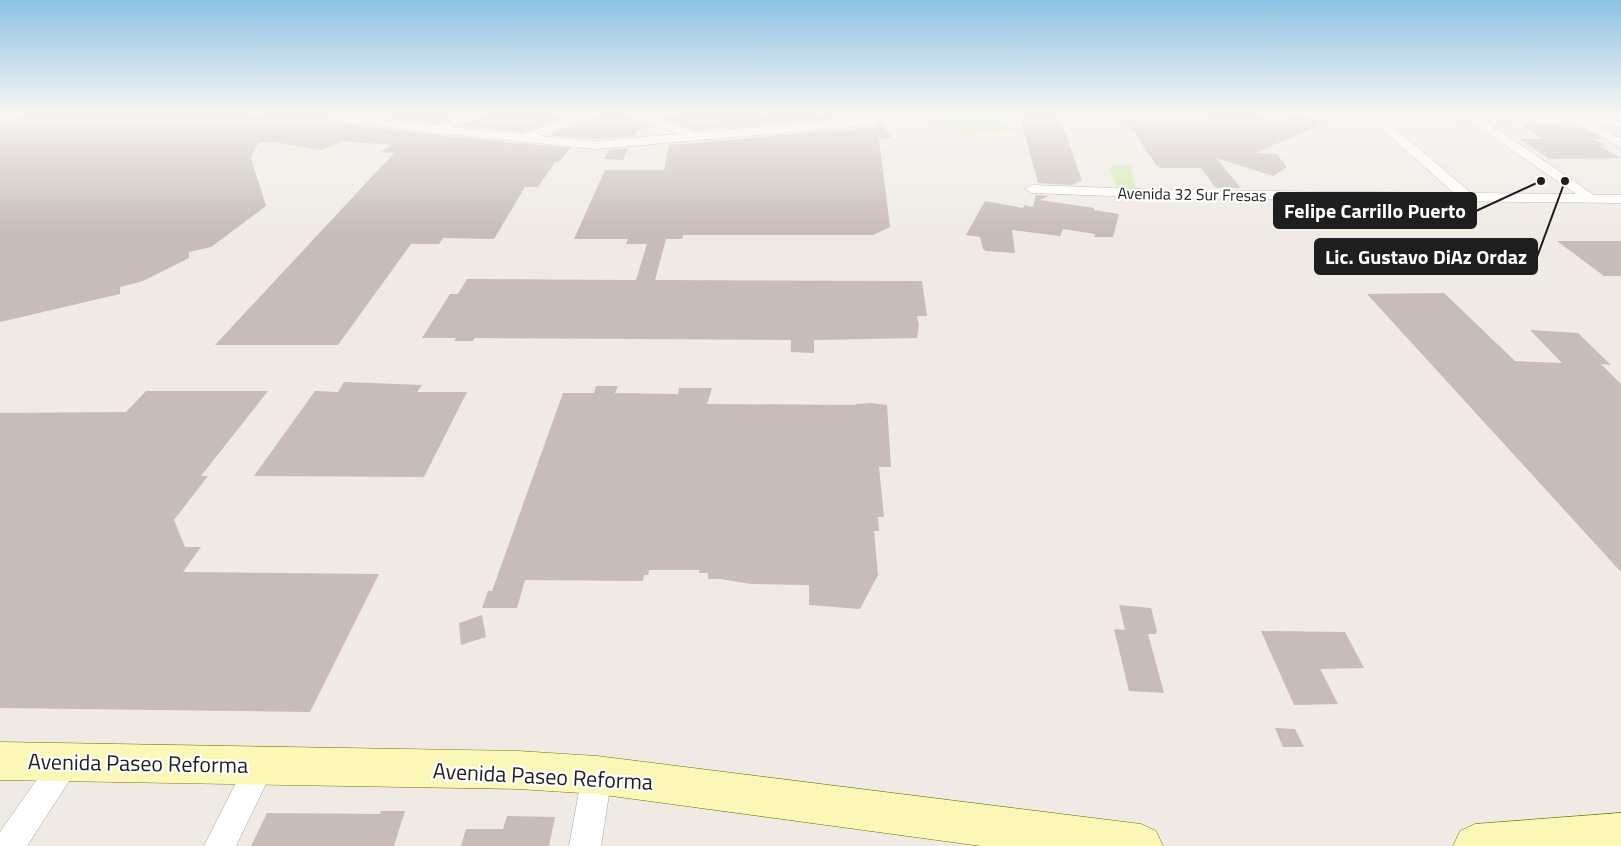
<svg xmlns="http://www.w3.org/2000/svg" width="1621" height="846" viewBox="0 0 1621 846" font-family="'Titillium Web',sans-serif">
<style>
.grass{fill:#cfeaa9}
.building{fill:#c7bcb7}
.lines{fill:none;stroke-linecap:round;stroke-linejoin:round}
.street-casing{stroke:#a5a5a5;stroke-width:1}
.secondary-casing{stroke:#757604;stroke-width:1}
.street{fill:#fff;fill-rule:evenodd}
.secondary{fill:#faf7b7;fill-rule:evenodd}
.labels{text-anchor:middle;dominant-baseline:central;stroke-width:4.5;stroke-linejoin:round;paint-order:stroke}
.far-street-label{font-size:16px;fill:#1e1e1e;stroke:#fff}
.near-street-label{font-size:22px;fill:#1e1e1e;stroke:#fff}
.leader{fill:none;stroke:#1e1e1e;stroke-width:2}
.callout-dot{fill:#1e1e1e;stroke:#fff;stroke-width:2}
.callout{fill:#1e1e1e;stroke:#1e1e1e;stroke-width:2}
.callout-label{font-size:20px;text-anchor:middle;font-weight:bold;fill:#fff}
</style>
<rect width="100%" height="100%" fill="#efeae4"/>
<path class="grass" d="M 884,113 L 991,114 L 1007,128 L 1033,127 L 1070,129 L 1021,129 L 1019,132 L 959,133 L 912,114 L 887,117 Z
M 1187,113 L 1204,113 L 1211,118 L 1154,123 L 1146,117 Z
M 1118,165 L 1130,165 L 1136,189 L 1118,189 L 1109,168 Z"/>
<path class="building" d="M 32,113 L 246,113 L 254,119 L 264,113 L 329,113 L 328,118 L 335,122 L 434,135 L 571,148 L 559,162 L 555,162 L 538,187 L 525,187 L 494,239 L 443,238 L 439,244 L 411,244 L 338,345 L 215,345 L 394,153 L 381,152 L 391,145 L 343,141 L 322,150 L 273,142 L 258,143 L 251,158 L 266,206 L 211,247 L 189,252 L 189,258 L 143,281 L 120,287 L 120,294 L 0,322 L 0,125 Z
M 342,113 L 401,113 L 424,116 L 424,113 L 465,113 L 437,124 Z
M 491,113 L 575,113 L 523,132 L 461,126 Z
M 602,113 L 622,113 L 652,126 L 636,131 L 634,136 L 596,139 L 549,135 Z
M 649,113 L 874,113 L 875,115 L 695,130 L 673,122 L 674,119 L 669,121 Z
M 1019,113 L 1058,113 L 1082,180 L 1072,185 L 1038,183 Z
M 1204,113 L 1256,113 L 1272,123 L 1299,114 L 1324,123 L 1256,153 L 1277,154 L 1287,167 L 1273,176 L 1216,158 L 1241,188 L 1216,188 L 1201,168 L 1160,168 L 1156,165 L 1125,119 L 1146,117 L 1156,125 L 1213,121 Z
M 880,124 L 892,137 L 879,139 L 890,227 L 873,235 L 683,235 L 682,239 L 666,239 L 655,280 L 922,281 L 927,316 L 917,316 L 919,325 L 917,338 L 814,340 L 814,353 L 791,352 L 791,340 L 475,338 L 473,341 L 454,341 L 456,338 L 422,338 L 450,294 L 458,294 L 467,279 L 636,280 L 647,244 L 626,244 L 628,239 L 574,239 L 605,170 L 664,170 L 669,145 L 876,127 Z
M 1525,124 L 1581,127 L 1602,139 L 1594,139 L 1606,146 L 1600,146 L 1620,158 L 1549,159 L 1520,139 L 1543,139 L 1522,125 L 1527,126 Z
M 628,148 L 623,160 L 604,159 L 609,150 Z
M 1036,195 L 1049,196 L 1040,200 L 1094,208 L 1094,210 L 1119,214 L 1113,237 L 1094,237 L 1095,234 L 1063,229 L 1060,236 L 1012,230 L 1015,253 L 986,251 L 983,249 L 980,237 L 966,235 L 985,201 L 1023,208 L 1024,205 L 1033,207 Z
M 1557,241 L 1621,241 L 1621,276 L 1604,276 Z
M 1444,293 L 1515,361 L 1562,363 L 1530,330 L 1578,333 L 1611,365 L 1601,364 L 1621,384 L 1621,572 L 1367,294 Z
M 344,382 L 422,385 L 417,392 L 467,392 L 424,477 L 254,476 L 315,391 L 338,392 Z
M 596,386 L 618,386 L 615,393 L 678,394 L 679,388 L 712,388 L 707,404 L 856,405 L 855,404 L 872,403 L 887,405 L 891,467 L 879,467 L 884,517 L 878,517 L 879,531 L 874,531 L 878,575 L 860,609 L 809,605 L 809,585 L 751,584 L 721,579 L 708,579 L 708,573 L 699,573 L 699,570 L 649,570 L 648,575 L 644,575 L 643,581 L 525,580 L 517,608 L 482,608 L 488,591 L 492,591 L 563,393 L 594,393 Z
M 146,391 L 268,391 L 201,476 L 208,476 L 174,520 L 185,547 L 201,547 L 183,572 L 379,574 L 310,712 L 0,708 L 0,413 L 126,412 Z
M 1119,605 L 1151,608 L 1157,631 L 1156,634 L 1148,634 L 1164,693 L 1129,691 L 1114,629 L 1125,630 Z
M 482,615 L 486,637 L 461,645 L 459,623 Z
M 1261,631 L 1345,632 L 1364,668 L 1320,669 L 1338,704 L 1294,705 Z
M 1275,728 L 1295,729 L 1304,747 L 1283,747 Z
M 381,811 L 405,811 L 394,846 L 251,846 L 267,813 L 380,814 Z
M 507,816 L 555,817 L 549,846 L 461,846 L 466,829 L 503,829 Z"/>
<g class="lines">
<g class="street-casing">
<path id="street" d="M 8,113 L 30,113 L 0,123 L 0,115 Z
M 248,113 L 262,113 L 253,117 Z
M 1454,113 L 1621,119 L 1621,127 L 1600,126 L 1621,139 L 1621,148 L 1582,125 L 1484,120 L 1594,195 L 1621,195 L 1621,203 L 1164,198 L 1032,193 L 1025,189 L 1032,185 L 1164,190 L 1454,193 L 1373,121 L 1379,117 ZM 1468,120 L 1576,194 L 1471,193 L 1390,124 Z
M 331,114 L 437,126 L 471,113 L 489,113 L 453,127 L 523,134 L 582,113 L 600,113 L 541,136 L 596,141 L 678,134 L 624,113 L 642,113 L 695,132 L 876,117 L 882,121 L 876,125 L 596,149 L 434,133 L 335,120 L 329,116 Z
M 67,747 L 77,751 L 82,761 L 27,846 L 0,846 L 0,832 L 57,751 Z
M 260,751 L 270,755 L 275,765 L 236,846 L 204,846 L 250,755 Z
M 597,761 L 607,765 L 612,775 L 601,846 L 569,846 L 582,775 L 587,765 Z"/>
</g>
<g class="secondary-casing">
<path id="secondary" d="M 0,742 L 518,751 L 597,756 L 1141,824 L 1156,831 L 1163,846 L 981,846 L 597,794 L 518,789 L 0,780 Z
M 1621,813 L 1621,846 L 1453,846 L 1460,831 L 1475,824 Z"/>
</g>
<use href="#street" class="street"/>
<use href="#secondary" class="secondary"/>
</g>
<linearGradient id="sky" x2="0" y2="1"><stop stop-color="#8dc2e4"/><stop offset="0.49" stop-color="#f8f6f3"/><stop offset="1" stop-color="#f8f6f3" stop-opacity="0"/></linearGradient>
<rect width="1621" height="232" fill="url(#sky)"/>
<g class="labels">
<g class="far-street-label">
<text transform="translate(1192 194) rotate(1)">Avenida 32 Sur Fresas</text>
</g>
<g class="near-street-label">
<text transform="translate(138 763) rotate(1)">Avenida Paseo Reforma</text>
<text transform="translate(543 776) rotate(3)">Avenida Paseo Reforma</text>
</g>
</g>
<path class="leader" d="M1541 181L1476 211M1565 181L1537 257"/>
<g class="callout-dot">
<circle cx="1541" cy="181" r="5"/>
<circle cx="1565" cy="181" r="5"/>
</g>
<g class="callout">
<rect x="1274" y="193" width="202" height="35" rx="5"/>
<rect x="1315" y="239" width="222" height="35" rx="5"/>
</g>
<g class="callout-label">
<text x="1375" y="218">Felipe Carrillo Puerto</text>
<text x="1426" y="264">Lic. Gustavo DiAz Ordaz</text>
</g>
</svg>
